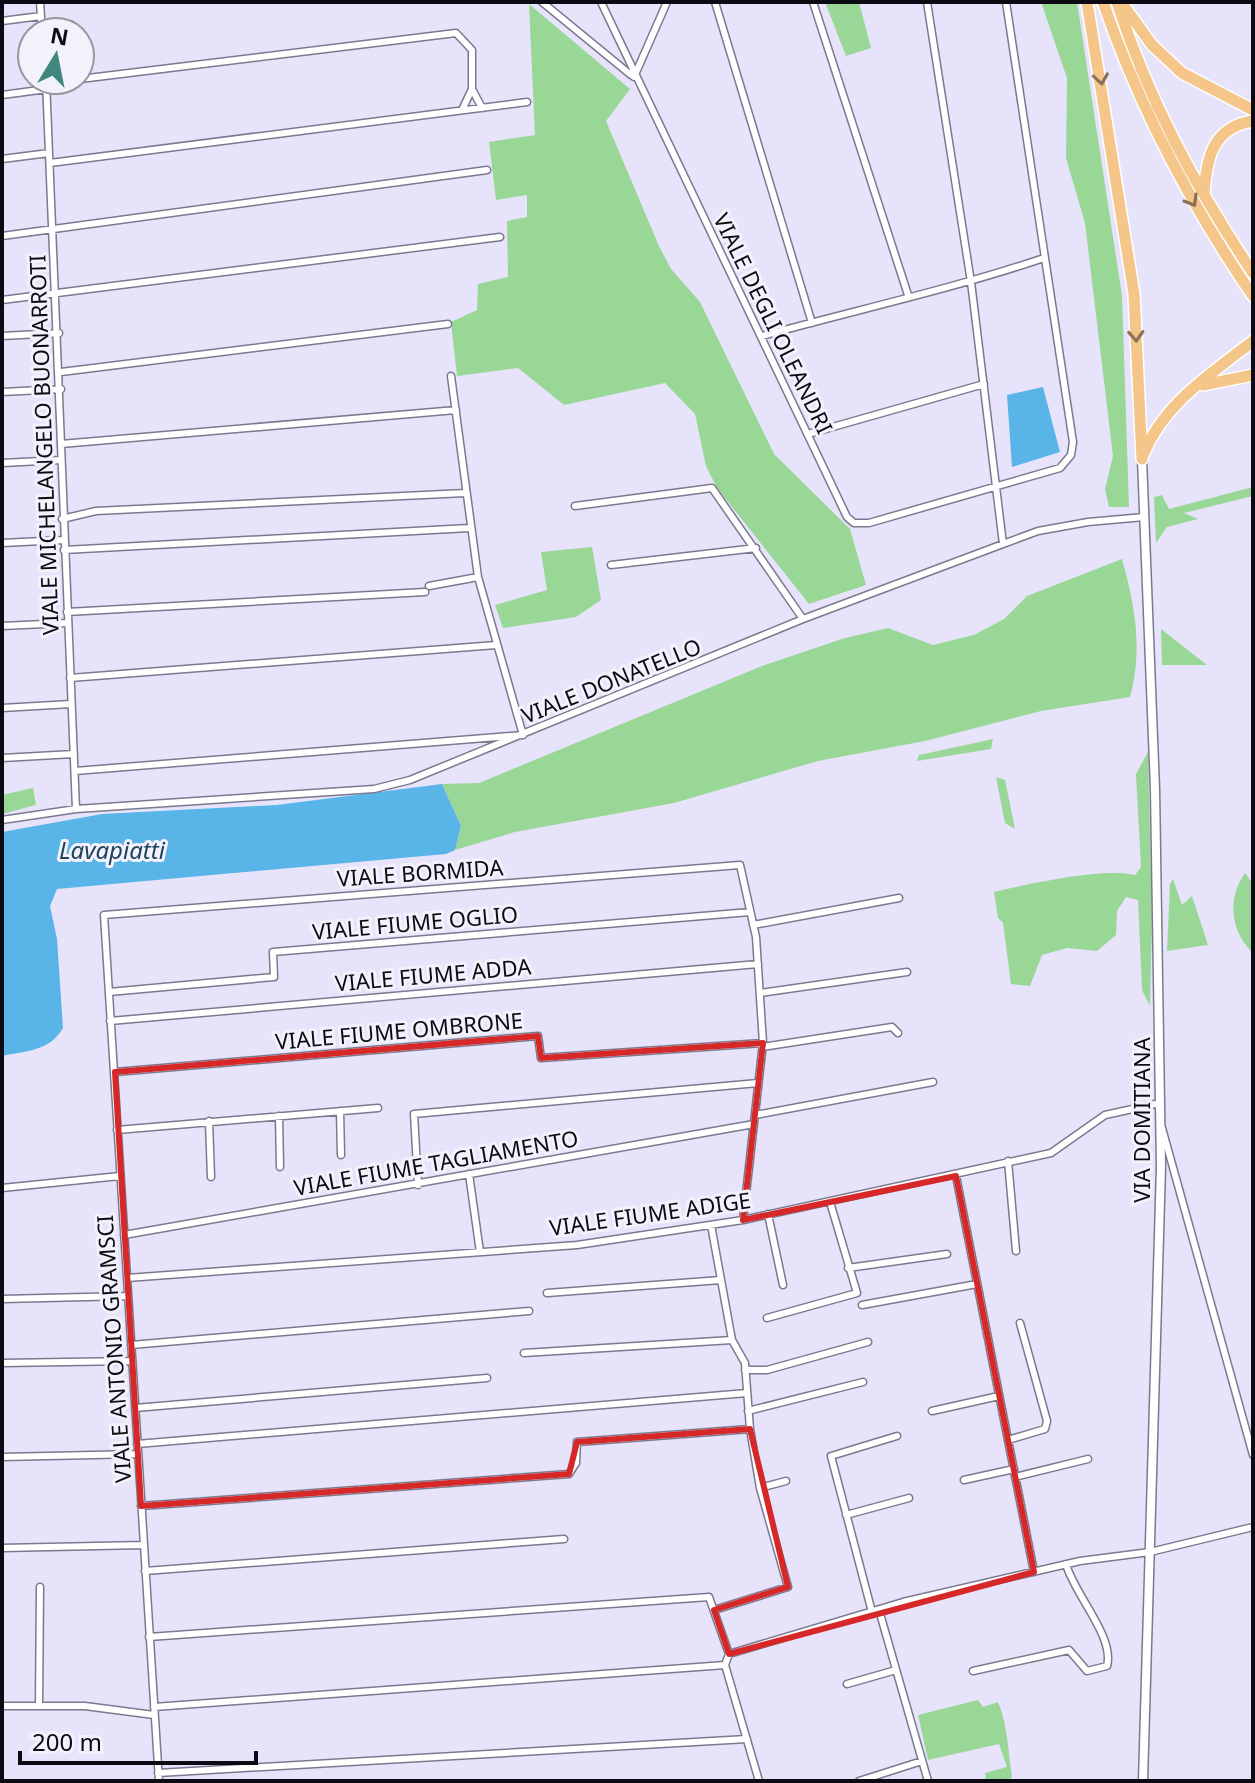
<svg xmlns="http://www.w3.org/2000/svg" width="1255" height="1783" viewBox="0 0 1255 1783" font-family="'Noto Sans',sans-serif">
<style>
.green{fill:#99d797}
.water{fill:#59b5e8}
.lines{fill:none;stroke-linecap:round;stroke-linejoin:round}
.minor-casing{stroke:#7b798e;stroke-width:9}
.tertiary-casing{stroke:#7b798e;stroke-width:11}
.trunk-casing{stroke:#fff;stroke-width:14}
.minor{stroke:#fff;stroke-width:6}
.tertiary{stroke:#fff;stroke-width:8}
.trunk{stroke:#f4c68a;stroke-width:11}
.oneway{stroke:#8c7254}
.marked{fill:none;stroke:#d62828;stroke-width:6;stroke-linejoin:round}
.labels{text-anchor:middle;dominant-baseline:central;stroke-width:6;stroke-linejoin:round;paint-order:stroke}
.street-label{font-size:22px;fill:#0c0b13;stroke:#f3f2fc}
.water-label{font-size:24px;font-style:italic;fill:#1c4359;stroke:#f3f2fc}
</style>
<rect width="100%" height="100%" fill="#e6e3fb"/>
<path class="green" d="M 825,2 L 859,2 L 871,48 L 846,56 Z
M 1041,2 L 1077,2 L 1122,296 L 1129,507 L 1109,507 L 1105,489 L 1113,456 L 1085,223 L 1066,158 L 1067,78 Z
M 529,4 L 630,89 L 606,121 L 659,246 L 671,269 L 700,302 L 774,454 L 850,529 L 866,585 L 809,604 L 717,488 L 706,466 L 695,414 L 665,383 L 564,405 L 518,368 L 457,376 L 451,322 L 477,310 L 478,284 L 508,277 L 507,221 L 527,217 L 527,195 L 496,200 L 489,142 L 535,135 Z
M 1253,487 L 1253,496 L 1184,513 L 1198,519 L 1167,527 L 1156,543 L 1154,497 L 1162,495 L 1169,509 Z
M 592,547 L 601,600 L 576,617 L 503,628 L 495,605 L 547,590 L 541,552 Z
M 1122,559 C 1135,606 1143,649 1130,697 L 1041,711 L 925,741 L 818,761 L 674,803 L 515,832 L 455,850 L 461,826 L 442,784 L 479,783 L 762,666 L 845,638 L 888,628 L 933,645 L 974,635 L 1004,619 L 1027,596 Z
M 1161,629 L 1207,665 L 1162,665 Z
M 993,739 L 991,749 L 917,761 L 919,755 Z
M 1148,752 L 1152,918 L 1150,1006 L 1142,990 L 1138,900 L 1126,897 L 1117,911 L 1116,935 L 1097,951 L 1067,948 L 1042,955 L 1030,986 L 1011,984 L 1003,923 L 998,918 L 994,892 C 1027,884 1105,867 1135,875 L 1141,867 L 1136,774 Z
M 996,777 L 1005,780 L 1015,829 L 1005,823 Z
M 33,788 L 36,805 L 2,814 L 2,795 Z
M 1245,873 L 1253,884 L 1253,953 C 1230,931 1227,898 1245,873 Z
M 1173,879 L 1182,905 L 1192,896 L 1208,945 L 1167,951 L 1170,884 Z
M 978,1700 L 983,1707 L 998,1702 C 1008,1726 1008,1752 1012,1777 L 1009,1781 L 986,1781 L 985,1773 L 1007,1767 L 999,1744 L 928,1760 L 918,1715 Z"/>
<path class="water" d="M 1043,387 L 1060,452 L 1012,467 L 1007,395 Z
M 442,784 L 461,826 L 455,850 L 446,854 L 57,889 L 50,906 L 57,939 L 63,1028 C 50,1051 26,1051 2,1056 L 2,832 L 102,814 L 277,805 Z"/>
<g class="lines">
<g class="minor-casing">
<path id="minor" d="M 40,2 L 42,32
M 542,2 L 631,75
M 601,2 L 847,517 L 854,523 L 869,523 L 1060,468 L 1071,455 L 1073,442 L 1006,2
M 715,2 L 812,323
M 813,2 L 908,295
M 927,2 L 971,282 L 1003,544
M 2,21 L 41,16
M 634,77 L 667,2
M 80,79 L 456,33 L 472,50 L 472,89
M 46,80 L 76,809
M 47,83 L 75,80
M 2,95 L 47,89
M 462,110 L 472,89 L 482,108
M 2,159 L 49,153
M 50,163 L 527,102
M 2,236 L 487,170
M 2,300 L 500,237
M 2,336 L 59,333
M 762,336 C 856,310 952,289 1044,258
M 61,372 L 448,324
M 2,392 L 61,389
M 808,434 L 984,384
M 61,444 L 456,410
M 2,463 L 61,460
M 575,506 L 712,488 L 803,619
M 62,519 L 96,511 L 465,493
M 2,543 L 63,540
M 64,550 L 469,528
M 611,565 L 756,548
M 429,586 L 478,577
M 67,612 L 425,592
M 2,626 L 67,623
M 70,678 L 496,645
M 2,708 L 71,704
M 2,758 L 74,754
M 75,771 L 523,735 L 478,577 L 451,376
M 2,820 L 76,809 L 374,789 L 410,780 L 803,619 L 1003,544 L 1038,531 L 1088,522 L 1144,517
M 753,925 L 899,898
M 109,992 L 274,977 L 273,952 L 750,912
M 760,993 L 907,972
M 110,1021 L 758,964
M 762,1047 L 892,1027 L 898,1033
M 115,1072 L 538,1036 L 541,1058 L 763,1043
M 340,1111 L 341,1155
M 755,1115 L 933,1082
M 279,1116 L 280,1167
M 209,1121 L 211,1177
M 1162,1128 L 1253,1455
M 117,1130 L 378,1108
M 1008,1161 L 1016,1251
M 469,1174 L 480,1252
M 956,1176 L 1034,1572
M 418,1185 L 414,1114 L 758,1083
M 2,1188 L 120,1176
M 768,1214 L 783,1285
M 711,1225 L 732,1340 L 745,1363 L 750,1429 L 760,1488 L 788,1587 L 714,1610
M 124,1235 L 754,1124
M 848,1268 L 947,1254
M 127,1278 L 577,1245 L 743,1220 L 1051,1153 L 1105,1115 L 1160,1103
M 547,1293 L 721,1280
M 2,1299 L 128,1296
M 862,1305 L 977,1284
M 767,1318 L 857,1293 L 830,1202
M 131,1345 L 529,1311
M 524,1353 L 732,1340
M 2,1363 L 132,1361
M 745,1370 L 767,1370 L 868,1342
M 135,1408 L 487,1378
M 748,1411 L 863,1382
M 932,1411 L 999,1396
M 1008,1440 L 1045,1429 L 1047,1421 L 1020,1323
M 137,1444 L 747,1393
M 2,1457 L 138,1454
M 1015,1477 L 1088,1459
M 964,1480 L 1014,1469
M 760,1488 L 786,1481
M 141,1506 L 569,1474 L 576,1463 L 577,1442 L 750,1429
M 846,1515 L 909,1498
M 2,1548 L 144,1545
M 145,1571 L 564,1539
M 879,1610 L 928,1781
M 872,1612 L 831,1456 L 897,1436
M 149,1637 L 709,1597 L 729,1654
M 973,1671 L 1069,1650 L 1087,1671 L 1107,1666 C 1115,1637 1074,1594 1066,1564
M 847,1684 L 896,1670
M 2,1706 L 85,1706 L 154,1715
M 39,1706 L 40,1587
M 154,1707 L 725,1665
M 158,1773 L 747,1739
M 159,1781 L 104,915 L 740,865 L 756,937 L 763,1043 L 743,1220
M 759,1781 L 725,1665 L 729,1654 L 903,1602 L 1080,1561 L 1150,1552 L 1253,1527
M 859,1781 L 922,1761"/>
</g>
<g class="tertiary-casing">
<path id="tertiary" d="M 1142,459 L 1155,789 L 1161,1167 L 1143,1781"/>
</g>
<g class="trunk-casing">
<path id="trunk" d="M 1087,2 L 1134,294 L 1142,459
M 1103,2 C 1139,107 1190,204 1253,296
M 1117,2 C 1148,100 1196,188 1253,273
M 1121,2 L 1152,45 L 1182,73 L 1253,110
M 1204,195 C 1206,160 1212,127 1253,121
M 1203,385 L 1253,375
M 1143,455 C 1164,403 1211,374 1253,341"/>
</g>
<use href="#minor" class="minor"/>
<use href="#tertiary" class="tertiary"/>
<use href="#trunk" class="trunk"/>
</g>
<defs><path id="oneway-chevron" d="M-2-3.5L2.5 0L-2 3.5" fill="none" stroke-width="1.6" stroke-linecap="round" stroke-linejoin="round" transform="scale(2)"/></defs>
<g class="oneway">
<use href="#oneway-chevron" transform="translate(1101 79) rotate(81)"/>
<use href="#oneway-chevron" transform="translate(1192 201) rotate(60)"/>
<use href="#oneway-chevron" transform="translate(1136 336) rotate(87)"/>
</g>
<path class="marked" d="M 538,1036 L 541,1058 L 763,1043 L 743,1220 L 956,1176 L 1034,1572 L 729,1654 L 714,1610 L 788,1587 L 750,1429 L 577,1442 L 569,1474 L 141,1506 L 115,1072 Z"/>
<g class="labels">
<g class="street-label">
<text transform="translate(774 323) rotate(64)">VIALE DEGLI OLEANDRI</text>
<text transform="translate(43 445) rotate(-92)">VIALE MICHELANGELO BUONARROTI</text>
<text transform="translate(611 680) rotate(-22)">VIALE DONATELLO</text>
<text transform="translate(420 872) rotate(-4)">VIALE BORMIDA</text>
<text transform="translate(415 922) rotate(-5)">VIALE FIUME OGLIO</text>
<text transform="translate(433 974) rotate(-5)">VIALE FIUME ADDA</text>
<text transform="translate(399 1030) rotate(-5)">VIALE FIUME OMBRONE</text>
<text transform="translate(1141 1120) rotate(-90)">VIA DOMITIANA</text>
<text transform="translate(436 1162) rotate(-10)">VIALE FIUME TAGLIAMENTO</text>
<text transform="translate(650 1213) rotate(-8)">VIALE FIUME ADIGE</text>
<text transform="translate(113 1349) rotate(-94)">VIALE ANTONIO GRAMSCI</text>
</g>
<g class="water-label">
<text x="112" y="849">Lavapiatti</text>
</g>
</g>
<rect width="1255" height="1783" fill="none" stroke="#0c0b13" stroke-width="8"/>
<g transform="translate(56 56) rotate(10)"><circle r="38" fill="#f3f2fc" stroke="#97969f" stroke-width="2"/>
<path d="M0-6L14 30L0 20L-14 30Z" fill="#41877e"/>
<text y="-12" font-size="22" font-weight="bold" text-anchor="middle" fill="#0c0b13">N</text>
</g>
<path d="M20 1751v12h236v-12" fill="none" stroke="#0c0b13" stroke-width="4"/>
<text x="32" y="1751" font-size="24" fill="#0c0b13" stroke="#f3f2fc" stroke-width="6" paint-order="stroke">200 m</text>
</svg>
